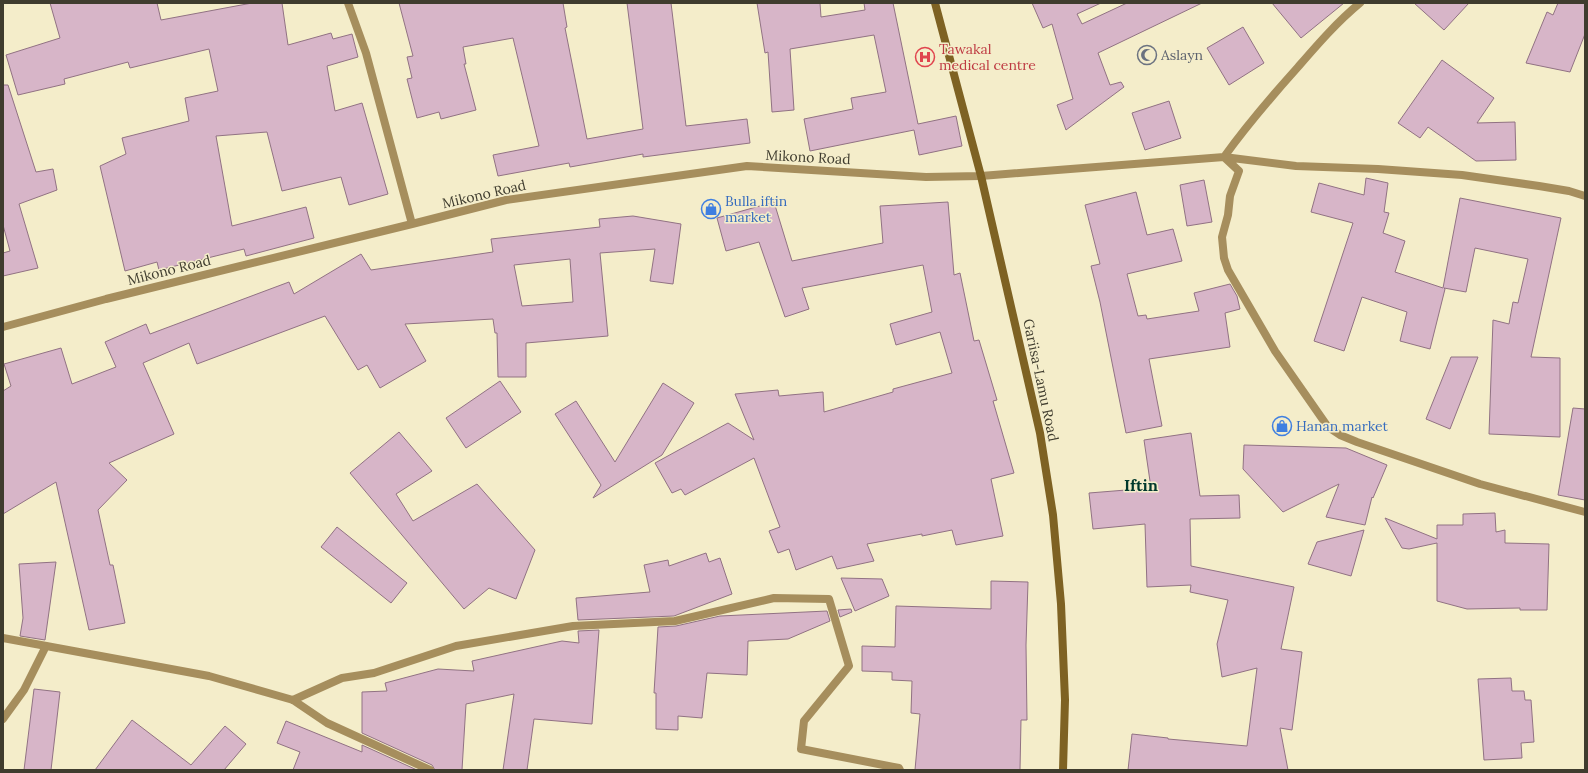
<svg xmlns="http://www.w3.org/2000/svg" width="1588" height="773" viewBox="0 0 1588 773" font-family="Lora,serif">
<style>
.building{fill:#d7b5c8;stroke:#917283;fill-rule:evenodd}
.lines{fill:none;stroke-linecap:round;stroke-linejoin:round}
.street{stroke:#a68e5d;stroke-width:8}
.secondary{stroke:#7e6223;stroke-width:8}
.labels{text-anchor:middle;dominant-baseline:central;stroke-width:3;stroke-linejoin:round;paint-order:stroke}
.health-label{font-size:14px;fill:#be3a42;stroke:#f4edca;text-anchor:start}
.worship-label{font-size:14px;fill:#5b616d;stroke:#f4edca;text-anchor:start}
.street-label{font-size:14px;fill:#3f3c2e;stroke:#f4edca}
.shop-label{font-size:14px;fill:#366cbe;stroke:#f4edca;text-anchor:start}
.quarter-label{font-size:16px;font-weight:bold;fill:#00392d;stroke:#f4edca}
</style>
<rect width="100%" height="100%" fill="#f4edca"/>
<path class="building" d="M 50,3 L 157,3 L 161,20 L 252,3 L 282,3 L 288,45 L 331,33 L 333,39 L 352,34 L 358,57 L 327,66 L 335,111 L 362,103 L 388,194 L 349,205 L 341,177 L 282,191 L 267,132 L 216,136 L 232,226 L 306,207 L 314,238 L 246,256 L 244,249 L 159,270 L 157,262 L 125,271 L 100,166 L 126,154 L 122,138 L 189,121 L 185,98 L 218,91 L 209,49 L 130,68 L 128,62 L 64,79 L 65,84 L 18,95 L 6,55 L 60,38 Z
M 399,3 L 563,3 L 567,27 L 565,28 L 587,139 L 643,129 L 627,3 L 671,3 L 686,126 L 747,119 L 750,143 L 643,157 L 643,154 L 570,167 L 569,163 L 498,176 L 493,155 L 539,146 L 513,38 L 463,47 L 466,64 L 464,64 L 476,110 L 441,119 L 439,112 L 417,118 L 407,79 L 412,78 L 407,57 L 413,56 Z
M 757,3 L 820,3 L 821,17 L 865,10 L 864,3 L 893,3 L 918,124 L 956,116 L 962,146 L 919,155 L 914,130 L 810,151 L 804,119 L 853,109 L 851,98 L 886,92 L 874,35 L 790,49 L 794,110 L 772,112 L 768,52 L 765,53 Z
M 1032,3 L 1101,3 L 1077,14 L 1082,24 L 1127,3 L 1202,3 L 1098,53 L 1110,85 L 1121,82 L 1124,87 L 1066,130 L 1057,105 L 1073,99 L 1052,24 L 1043,28 Z
M 1272,3 L 1344,3 L 1301,38 Z
M 1414,3 L 1469,3 L 1444,30 Z
M 1558,3 L 1585,3 L 1585,34 L 1570,72 L 1526,63 L 1547,12 L 1553,15 Z
M 1243,27 L 1264,63 L 1229,85 L 1207,48 Z
M 1442,60 L 1494,98 L 1477,123 L 1515,122 L 1516,160 L 1476,161 L 1428,127 L 1420,138 L 1398,123 Z
M 3,85 L 8,85 L 36,172 L 53,169 L 57,190 L 19,204 L 38,268 L 3,276 L 3,253 L 10,251 L 3,225 Z
M 1169,101 L 1181,138 L 1145,150 L 1132,113 Z
M 1366,178 L 1388,183 L 1384,212 L 1389,213 L 1383,233 L 1405,241 L 1395,272 L 1443,288 L 1460,198 L 1561,218 L 1531,357 L 1560,358 L 1560,437 L 1489,434 L 1493,320 L 1509,324 L 1513,302 L 1518,303 L 1528,259 L 1475,248 L 1466,292 L 1444,288 L 1445,289 L 1430,349 L 1400,341 L 1407,312 L 1362,297 L 1344,351 L 1314,341 L 1353,223 L 1311,212 L 1319,183 L 1364,195 Z
M 1204,180 L 1212,222 L 1187,226 L 1180,185 Z
M 1136,192 L 1147,235 L 1173,229 L 1182,261 L 1127,274 L 1138,316 L 1146,315 L 1147,319 L 1199,311 L 1194,293 L 1230,284 L 1237,296 L 1240,309 L 1225,313 L 1230,347 L 1149,359 L 1162,426 L 1126,433 L 1100,302 L 1091,266 L 1100,264 L 1085,205 Z
M 774,202 L 792,261 L 883,243 L 880,206 L 948,202 L 954,275 L 960,273 L 974,341 L 979,340 L 997,400 L 993,401 L 1014,473 L 991,479 L 1003,536 L 956,545 L 952,530 L 922,536 L 922,534 L 867,544 L 874,561 L 837,569 L 832,556 L 796,570 L 789,549 L 778,553 L 769,531 L 780,527 L 754,458 L 685,495 L 681,489 L 672,493 L 655,463 L 728,423 L 754,440 L 735,394 L 778,390 L 779,396 L 823,392 L 824,412 L 893,392 L 893,389 L 952,373 L 940,332 L 896,345 L 890,324 L 932,312 L 923,265 L 802,288 L 809,309 L 785,317 L 759,242 L 726,251 L 717,218 Z
M 633,216 L 681,224 L 673,284 L 650,281 L 655,249 L 600,253 L 608,336 L 526,343 L 526,377 L 498,377 L 497,333 L 495,333 L 493,319 L 405,324 L 426,361 L 380,388 L 367,365 L 358,370 L 325,316 L 197,364 L 189,343 L 143,363 L 174,434 L 109,463 L 127,480 L 98,510 L 110,565 L 113,565 L 125,623 L 89,630 L 56,482 L 3,514 L 3,391 L 11,386 L 4,364 L 61,348 L 72,384 L 116,367 L 105,342 L 146,324 L 150,334 L 289,282 L 294,294 L 361,254 L 371,270 L 493,252 L 491,239 L 600,227 L 599,219 ZM 570,259 L 573,302 L 522,306 L 514,265 Z
M 1451,357 L 1478,357 L 1450,429 L 1426,419 Z
M 500,381 L 521,412 L 466,448 L 446,418 Z
M 663,383 L 694,403 L 662,455 L 593,498 L 601,485 L 555,414 L 576,401 L 615,462 Z
M 1573,408 L 1585,409 L 1585,500 L 1558,495 Z
M 399,432 L 432,471 L 396,494 L 413,521 L 477,484 L 535,550 L 516,599 L 489,588 L 464,609 L 350,473 Z
M 1191,433 L 1200,496 L 1239,495 L 1240,518 L 1190,519 L 1191,566 L 1294,587 L 1281,649 L 1302,652 L 1292,730 L 1280,728 L 1288,770 L 1128,770 L 1132,734 L 1168,738 L 1168,739 L 1247,746 L 1257,668 L 1222,677 L 1217,644 L 1228,600 L 1190,592 L 1191,585 L 1147,587 L 1145,524 L 1093,529 L 1089,493 L 1151,488 L 1144,440 Z
M 1244,445 L 1346,448 L 1387,465 L 1373,498 L 1372,497 L 1365,525 L 1326,517 L 1339,484 L 1283,512 L 1243,469 Z
M 1495,513 L 1496,532 L 1505,530 L 1505,543 L 1549,544 L 1547,610 L 1520,610 L 1520,608 L 1467,609 L 1437,601 L 1437,543 L 1409,549 L 1402,548 L 1385,518 L 1437,539 L 1437,525 L 1463,525 L 1463,514 Z
M 337,527 L 407,583 L 391,603 L 321,547 Z
M 1364,530 L 1351,576 L 1308,564 L 1317,542 Z
M 706,553 L 709,562 L 720,558 L 732,594 L 674,616 L 578,620 L 576,598 L 650,592 L 644,565 L 668,560 L 669,566 Z
M 56,562 L 45,640 L 20,636 L 23,618 L 19,564 Z
M 841,578 L 882,579 L 889,596 L 855,611 Z
M 991,581 L 1028,582 L 1026,645 L 1027,720 L 1021,720 L 1020,770 L 915,770 L 920,714 L 911,713 L 912,681 L 892,680 L 892,672 L 862,671 L 862,646 L 895,647 L 896,606 L 991,609 Z
M 851,609 L 852,612 L 840,617 L 838,610 Z
M 827,611 L 830,621 L 788,639 L 748,641 L 747,675 L 707,673 L 702,718 L 678,716 L 678,730 L 656,729 L 656,693 L 654,693 L 658,627 L 676,626 L 720,616 Z
M 599,630 L 592,724 L 534,719 L 527,770 L 503,770 L 514,694 L 466,704 L 462,770 L 435,770 L 432,765 L 362,733 L 362,692 L 387,691 L 385,683 L 438,669 L 474,671 L 472,661 L 562,641 L 579,643 L 578,631 Z
M 1511,678 L 1512,691 L 1524,691 L 1525,700 L 1531,700 L 1534,742 L 1521,743 L 1522,758 L 1484,760 L 1478,679 Z
M 34,689 L 60,692 L 51,770 L 24,770 Z
M 132,720 L 191,765 L 225,726 L 246,744 L 224,770 L 95,770 Z
M 286,721 L 362,752 L 362,745 L 417,770 L 293,770 L 300,752 L 277,743 Z"/>
<g class="lines">
<path class="street" d="M 348,3 L 366,53 L 412,224
M 1360,3 C 1337,22 1318,44 1298,67 C 1272,96 1247,125 1224,157 L 1239,171 L 1230,196 L 1228,215 L 1222,237 L 1224,258 L 1228,270 L 1275,351 L 1328,427 L 1340,435 L 1357,442 L 1480,484 L 1585,512
M 3,327 L 106,299 L 412,224 L 506,200 L 747,166 L 926,177 L 981,176 L 1224,157 L 1296,166 L 1378,169 L 1462,175 L 1539,186 L 1569,191 L 1585,196
M 3,638 L 209,676 L 293,700 L 327,723 L 430,770
M 293,700 L 342,678 L 374,673 L 456,646 L 573,626 L 675,621 L 774,598 L 829,599 L 849,666 L 804,721 L 801,749 L 899,768 L 900,770
M 3,719 L 24,690 L 46,646"/>
<path class="secondary" d="M 935,3 L 981,176 L 1040,433 L 1053,515 L 1061,604 L 1065,700 L 1063,770"/>
</g>
<defs>
<g id="mosque-ring" transform="scale(1)"><circle r="9.5" fill="#f4edca" stroke="#6b7280" stroke-width="1.5"/><path d="M3.5-4.9A6 6 0 1 0 3.5 4.9A5 5 0 1 1 3.5-4.9Z" fill="#6b7280"/></g>
<g id="hospital-ring" transform="scale(1)"><circle r="9.5" fill="#f4edca" stroke="#e0444e" stroke-width="1.5"/><path d="M-5-5h3v3.5h4V-5h3V5h-3V1.5h-4V5h-3Z" fill="#e0444e"/></g>
<g id="shop-ring" transform="scale(1)"><circle r="9.5" fill="#f4edca" stroke="#3f7fe0" stroke-width="1.5"/><path d="M-5-2.5h2.3a2.7 3.5 0 0 1 5.4 0H5L5.5 6h-11ZM-1.5-2.5h3a1.5 2.3 0 0 0-3 0Z" fill="#3f7fe0"/></g>
</defs>
<g fill-rule="evenodd">
<use href="#mosque-ring" x="1147" y="55"/>
<use href="#hospital-ring" x="925" y="57"/>
<use href="#shop-ring" x="711" y="209"/>
<use href="#shop-ring" x="1282" y="426"/>
</g>
<g class="labels">
<g class="health-label">
<text x="939" y="49">Tawakal<tspan x="939" dy="16">medical centre</tspan></text>
</g>
<g class="worship-label">
<text x="1161" y="55">Aslayn</text>
</g>
<g class="street-label">
<text transform="translate(808 157) rotate(3)">Mikono Road</text>
<text transform="translate(484 194) rotate(-13)">Mikono Road</text>
<text transform="translate(169 270) rotate(-14)">Mikono Road</text>
<text transform="translate(1041 380) rotate(78)">Gariisa-Lamu Road</text>
</g>
<g class="shop-label">
<text x="725" y="201">Bulla iftin<tspan x="725" dy="16">market</tspan></text>
<text x="1296" y="426">Hanan market</text>
</g>
<g class="quarter-label">
<text x="1141" y="485">Iftin</text>
</g>
</g>
<rect width="1588" height="773" fill="none" stroke="#3f3c2e" stroke-width="8"/>
</svg>
